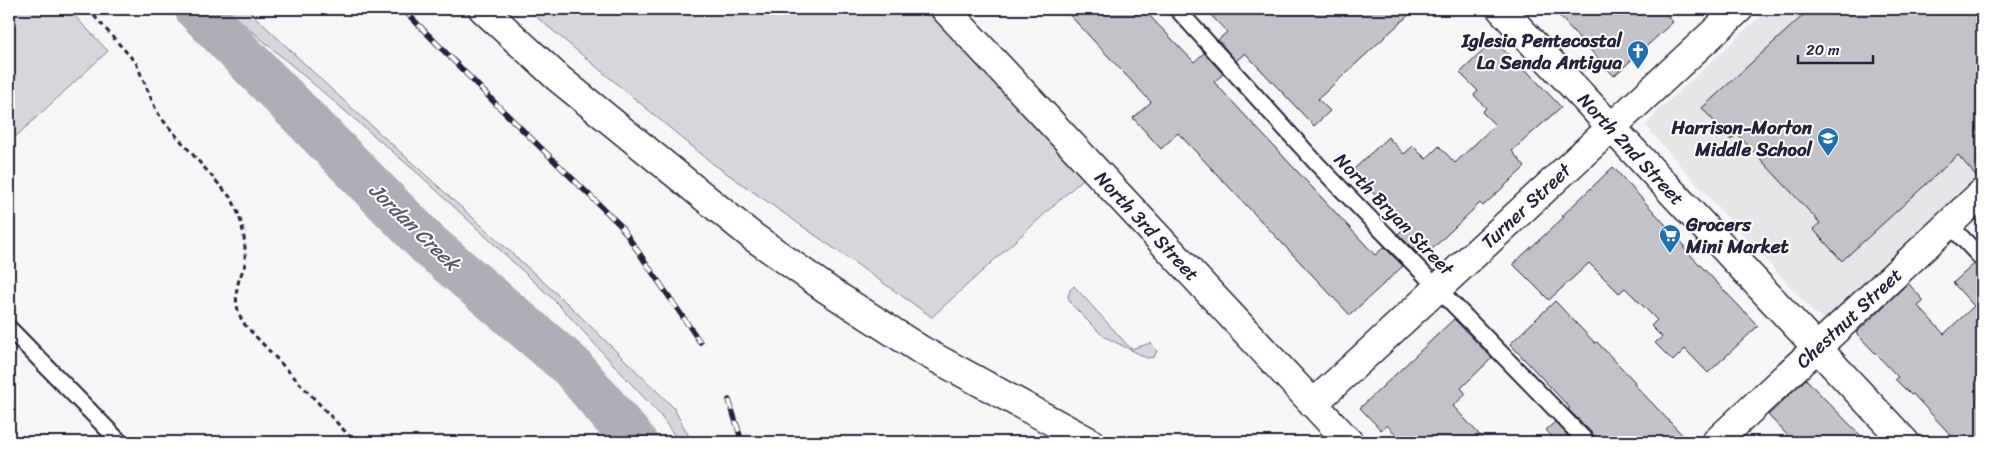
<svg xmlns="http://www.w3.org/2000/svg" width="1991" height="451" viewBox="0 0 1991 451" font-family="Sriracha,sans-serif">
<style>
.built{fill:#e6e6e9}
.green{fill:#d7d7db;stroke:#7c7c8b}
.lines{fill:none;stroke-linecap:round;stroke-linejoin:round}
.river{stroke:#aeaeb7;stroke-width:45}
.building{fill:#c2c2c9;stroke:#22223b}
.lane-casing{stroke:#22223b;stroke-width:19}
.street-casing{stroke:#22223b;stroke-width:31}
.primary-casing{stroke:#22223b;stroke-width:31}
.path{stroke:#22223b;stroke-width:3;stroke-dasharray:5 4;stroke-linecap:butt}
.lane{stroke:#fff;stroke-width:15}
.street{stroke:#fff;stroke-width:28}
.primary{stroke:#fff;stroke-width:28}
.rail-casing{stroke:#22223b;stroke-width:5.5}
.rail{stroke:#fff;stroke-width:4;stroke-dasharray:11;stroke-linecap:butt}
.labels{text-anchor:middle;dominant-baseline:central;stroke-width:4;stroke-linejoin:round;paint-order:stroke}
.poi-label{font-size:19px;font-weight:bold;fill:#22223b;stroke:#fff;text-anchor:end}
.street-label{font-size:19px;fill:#22223b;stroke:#fff}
.water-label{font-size:20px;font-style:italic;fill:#5a5a6d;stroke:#fff}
</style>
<rect width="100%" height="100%" fill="#f6f6f7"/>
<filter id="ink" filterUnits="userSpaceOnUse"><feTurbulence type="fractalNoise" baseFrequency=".02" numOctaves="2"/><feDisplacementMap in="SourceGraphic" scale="10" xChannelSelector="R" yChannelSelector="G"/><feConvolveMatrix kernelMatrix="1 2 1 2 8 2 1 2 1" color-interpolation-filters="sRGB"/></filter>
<g filter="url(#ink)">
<path class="built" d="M 1768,9 L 1982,9 L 1982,181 L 1827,320 L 1813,312 L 1652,134 L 1646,125 L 1660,109 Z"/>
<path class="green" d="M 9,9 L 68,9 L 108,51 L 13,139 L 9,134 Z
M 226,9 L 247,9 L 331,89 L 570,306 L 673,407 L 692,442 L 679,442 L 660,415 L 557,303 L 421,176 Z
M 527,9 L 929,9 L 1086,176 L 932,317 L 712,163 Z
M 1074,286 L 1131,349 L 1151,343 L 1157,351 L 1154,357 L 1147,358 L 1103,336 L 1071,304 L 1068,297 L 1070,290 Z"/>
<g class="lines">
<path class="river" d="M 197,9 L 429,245 L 571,366 L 635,442"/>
</g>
<path class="building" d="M 1064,9 L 1143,9 L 1194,62 L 1204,53 L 1223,74 L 1214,82 L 1375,255 L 1384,247 L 1403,266 L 1350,315 L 1178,133 L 1161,149 L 1133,118 L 1151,102 Z
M 1205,9 L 1415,9 L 1318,99 L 1330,111 L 1314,126 L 1245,53 L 1236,61 L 1218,40 L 1227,32 Z
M 1553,9 L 1661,9 L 1673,22 L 1614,76 Z
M 1810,9 L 1982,9 L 1982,178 L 1978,178 L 1958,155 L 1842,261 L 1813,229 L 1820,223 L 1737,134 L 1731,140 L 1702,108 Z
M 1494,40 L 1525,72 L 1526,70 L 1561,107 L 1512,151 L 1525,167 L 1483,206 L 1480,203 L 1427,254 L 1422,248 L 1417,253 L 1398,234 L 1403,229 L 1395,220 L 1397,218 L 1352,171 L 1388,137 L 1404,154 L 1413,146 L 1426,159 L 1439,146 L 1455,163 L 1495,125 L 1482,112 L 1486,108 L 1474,95 L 1478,91 L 1460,73 Z
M 1613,167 L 1685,246 L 1683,247 L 1758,326 L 1708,373 L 1685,349 L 1673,361 L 1655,343 L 1662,337 L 1651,326 L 1657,320 L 1625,288 L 1619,293 L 1589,263 L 1549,300 L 1513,264 L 1564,217 L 1562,216 Z
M 1974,264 L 1982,268 L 1982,442 L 1957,442 L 1913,394 L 1911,395 L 1895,379 L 1898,377 L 1856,333 L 1908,283 L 1924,301 L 1918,306 L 1944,334 L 1974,306 L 1953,283 Z
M 1555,301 L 1595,343 L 1597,342 L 1635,382 L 1634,384 L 1689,442 L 1601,442 L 1568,409 L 1570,408 L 1510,344 Z
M 1454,319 L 1492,358 L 1461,388 L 1466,394 L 1453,406 L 1486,442 L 1403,442 L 1387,425 L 1381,430 L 1360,408 Z
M 1806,379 L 1818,392 L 1867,442 L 1794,442 L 1768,415 Z
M 1555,422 L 1571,439 L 1568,442 L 1557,442 L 1546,430 Z"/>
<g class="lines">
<g class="lane-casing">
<path id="lane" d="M 1177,9 L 1318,165 L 1587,442
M 1949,224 L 1982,259
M 9,328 L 120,442"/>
</g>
<g class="street-casing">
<path id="street" d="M 945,9 L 1349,442
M 1501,9 L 1905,442
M 1313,404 L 1739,9
M 1716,442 L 1982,193"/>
</g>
<g class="primary-casing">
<path id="primary" d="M 483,9 L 558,78 L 752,236 L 828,290 L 921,350 L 1090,442"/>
</g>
<path class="path" d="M 88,9 L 136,63 L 157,112 L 166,124 L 231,198 C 242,217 246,240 245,262 C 245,267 242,272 240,277 C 234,293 235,311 245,325 L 355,442"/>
<use href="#lane" class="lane"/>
<use href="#street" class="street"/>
<use href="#primary" class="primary"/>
<g class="rail-casing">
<path id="rail" d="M 403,9 L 497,105 L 620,225 L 700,342
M 729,400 L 742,442"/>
</g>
<use href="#rail" class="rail"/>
</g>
</g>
<defs>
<g id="church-pin" transform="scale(1.125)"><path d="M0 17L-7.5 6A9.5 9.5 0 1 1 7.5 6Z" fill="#1f6fb2" stroke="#fff"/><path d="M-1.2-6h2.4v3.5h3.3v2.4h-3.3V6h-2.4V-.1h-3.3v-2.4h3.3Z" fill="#fff"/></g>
<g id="school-pin" transform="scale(1.125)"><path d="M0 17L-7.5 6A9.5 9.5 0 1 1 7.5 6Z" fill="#1f6fb2" stroke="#fff"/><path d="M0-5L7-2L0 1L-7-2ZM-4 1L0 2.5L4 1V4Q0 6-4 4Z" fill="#fff"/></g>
<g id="supermarket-pin" transform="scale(1.125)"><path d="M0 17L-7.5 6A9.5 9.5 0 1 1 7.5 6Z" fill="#1f6fb2" stroke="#fff"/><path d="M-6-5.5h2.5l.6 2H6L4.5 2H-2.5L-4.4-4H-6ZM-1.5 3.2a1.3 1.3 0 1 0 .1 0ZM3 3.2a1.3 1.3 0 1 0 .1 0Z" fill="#fff"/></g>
</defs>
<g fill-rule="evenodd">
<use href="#church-pin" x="1638" y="51"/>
<use href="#school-pin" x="1828" y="138"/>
<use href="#supermarket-pin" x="1670" y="235"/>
</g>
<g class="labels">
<g class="poi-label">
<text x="1622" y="40">Iglesia Pentecostal<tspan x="1622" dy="22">La Senda Antigua</tspan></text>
<text x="1812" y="127">Harrison-Morton<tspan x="1812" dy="22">Middle School</tspan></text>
<text x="1686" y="224" text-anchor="start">Grocers<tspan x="1686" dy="22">Mini Market</tspan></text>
</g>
<g class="street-label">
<text transform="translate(1631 149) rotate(47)">North 2nd Street</text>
<text transform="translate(1526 206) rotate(-43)">Turner Street</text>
<text transform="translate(1394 214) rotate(46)">North Bryan Street</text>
<text transform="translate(1147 226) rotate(47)">North 3rd Street</text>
<text transform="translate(1849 318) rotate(-43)">Chestnut Street</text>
</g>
<g class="water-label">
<text transform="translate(414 227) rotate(44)">Jordan Creek</text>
</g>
</g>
<rect width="1991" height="451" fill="none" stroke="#fff" stroke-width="30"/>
<rect x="15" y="15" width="1961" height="421" fill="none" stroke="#22223b" stroke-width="2" filter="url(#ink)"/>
<path d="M1798 55v8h75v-8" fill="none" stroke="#22223b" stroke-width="2.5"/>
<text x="1806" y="55" font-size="15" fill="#22223b" stroke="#ffffff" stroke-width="4" paint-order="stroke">20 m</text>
</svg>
